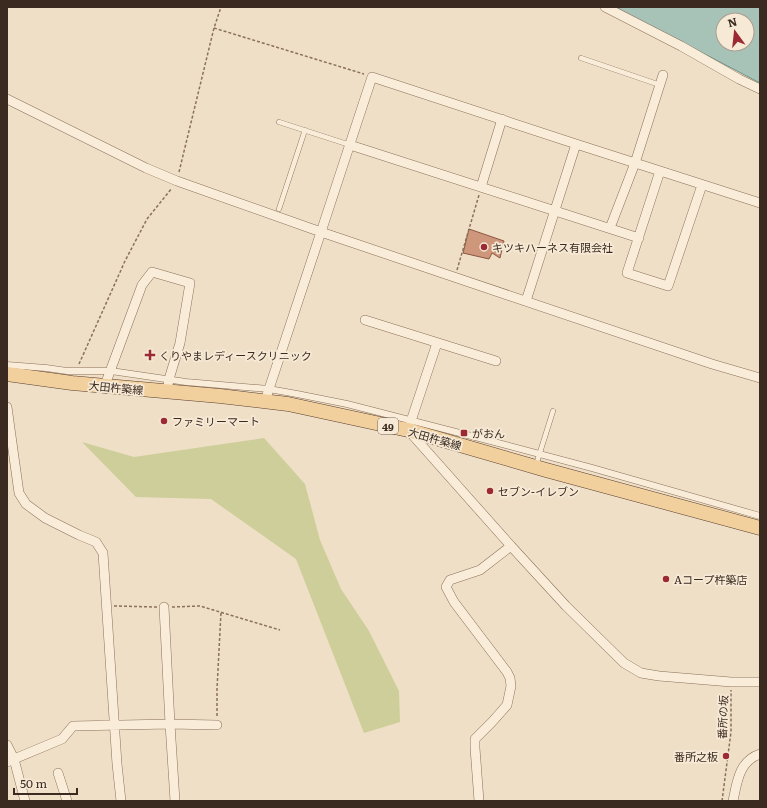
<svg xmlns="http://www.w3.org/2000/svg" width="767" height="808" viewBox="0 0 767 808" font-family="Literata,'Noto Sans JP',serif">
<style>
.green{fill:#cdce99}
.water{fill:#a7c3b8;stroke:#6d9285;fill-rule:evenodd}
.building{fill:#ce967b;stroke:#8b5740}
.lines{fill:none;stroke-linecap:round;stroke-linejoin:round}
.service-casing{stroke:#8b705b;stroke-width:5.5}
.pedestrian-casing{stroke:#8b705b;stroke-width:7}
.minor-casing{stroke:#8b705b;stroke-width:10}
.primary-casing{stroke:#593f2f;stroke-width:15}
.path{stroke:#8b705b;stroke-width:1.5;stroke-dasharray:3 2;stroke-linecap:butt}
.service{stroke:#f9edd9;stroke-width:4.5}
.pedestrian{stroke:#f9edd9;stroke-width:6}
.minor{stroke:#f9edd9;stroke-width:9}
.primary{stroke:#f2d09e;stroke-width:14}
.poi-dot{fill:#9b2a35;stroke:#f6ead6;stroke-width:1.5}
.labels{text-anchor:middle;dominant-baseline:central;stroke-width:3.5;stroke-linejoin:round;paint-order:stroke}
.shield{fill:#f6ead6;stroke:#736456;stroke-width:1}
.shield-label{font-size:10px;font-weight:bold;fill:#3b2a1f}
.poi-label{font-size:11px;fill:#3b2a1f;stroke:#f6ead6;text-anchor:start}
.street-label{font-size:11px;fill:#3b2a1f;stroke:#f6ead6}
</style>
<rect width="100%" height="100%" fill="#efdfc6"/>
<path class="green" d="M 264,438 L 305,484 L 320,540 L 341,589 L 369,631 L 399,691 L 400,722 L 364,733 L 296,559 L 211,499 L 136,497 L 82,442 L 134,457 Z"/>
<path class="water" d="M 615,7 L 760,7 L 760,83 ZM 723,20 L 747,20 L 747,44 L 723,44 Z"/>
<path class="building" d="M 469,229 L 504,241 L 500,258 L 492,253 L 489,259 L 463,253 Z"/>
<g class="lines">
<g class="service-casing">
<path id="service" d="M 581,58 L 660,85
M 279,122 L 350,145
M 279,209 L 305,130
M 536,465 L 553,411"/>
</g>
<g class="pedestrian-casing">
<path id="pedestrian" d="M 7,365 L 46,368 L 67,371 L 111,371 L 186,382 L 269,389 L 297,394 L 347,404 L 483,439 L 592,468 L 760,516"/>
</g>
<g class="minor-casing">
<path id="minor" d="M 605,7 L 681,46 L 739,79 L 760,89
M 7,99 L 146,168 L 177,181 L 321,232 L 454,277 L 712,364 L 760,378
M 350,145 L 639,238
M 660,171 L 627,273 L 668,286 L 702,185
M 481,187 L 502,119
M 610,228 L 635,163 L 663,75
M 526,301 L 576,144
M 365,320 L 496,361
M 437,343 L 408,430 L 511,546
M 105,385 L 142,285 L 152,272 L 190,283 L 180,343 L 169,379 L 167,391
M 265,401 L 321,232 L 372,77 L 576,144 L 760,203
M 7,407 L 19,493 L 26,504 L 45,518 L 79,535 L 96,542 L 103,553 L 117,764 L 121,801
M 164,607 L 170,724 L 175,801
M 7,745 L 14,759 L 25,801
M 7,762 L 62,739 L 73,726 L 170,724 L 217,725
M 58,773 L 67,801
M 479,801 L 475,748 L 475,739 L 492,722 L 507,705 L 511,686 L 510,678 L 507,672 L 454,602 L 446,587 L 450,580 L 480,570 L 511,546 L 566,606 L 624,663 L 641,673 L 659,676 L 731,682 L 760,682
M 733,801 C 737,782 739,761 760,754"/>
</g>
<g class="primary-casing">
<path id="primary" d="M 7,374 L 72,383 L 220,396 L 288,404 L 408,430 L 546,470 L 760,528"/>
</g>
<path class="path" d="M 214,28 L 364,74
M 179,172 L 214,28 L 221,7
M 457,270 L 479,195
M 79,364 L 125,261 L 147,219 L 172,188
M 114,606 L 157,607
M 172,607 L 200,606 L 280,630
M 217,716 L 217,689 L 221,612
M 722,801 L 731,732 L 731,690"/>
<use href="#service" class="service"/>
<use href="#pedestrian" class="pedestrian"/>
<use href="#minor" class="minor"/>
<use href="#primary" class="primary"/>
</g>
<g class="poi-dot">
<circle cx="484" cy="247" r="4"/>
<path d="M148 349h4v4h4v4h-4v4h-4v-4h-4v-4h4z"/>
<circle cx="164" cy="421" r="4"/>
<rect x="460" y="429" width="8" height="8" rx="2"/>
<circle cx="490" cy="491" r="4"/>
<circle cx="666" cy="579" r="4"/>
<circle cx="726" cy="756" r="4"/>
</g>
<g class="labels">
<rect class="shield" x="378" y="418" width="20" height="16" rx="3"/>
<g class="shield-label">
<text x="388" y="426">49</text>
</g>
<g class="poi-label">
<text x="492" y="247">キツキハーネス有限会社</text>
<text x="159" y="355">くりやまレディースクリニック</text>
<text x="172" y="421">ファミリーマート</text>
<text x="472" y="433">がおん</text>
<text x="498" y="491">セブン-イレブン</text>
<text x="674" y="579">Aコープ杵築店</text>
<text x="718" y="756" text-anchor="end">番所之板</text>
</g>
<g class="street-label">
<text transform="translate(116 387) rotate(5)">大田杵築線</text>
<text transform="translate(435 438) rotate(16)">大田杵築線</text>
<text transform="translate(722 717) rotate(-88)">番所の坂</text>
</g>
</g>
<rect width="767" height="808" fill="none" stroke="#3b2a1f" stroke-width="16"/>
<g transform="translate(735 32) rotate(345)"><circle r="19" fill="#f6ead6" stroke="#ab9d8d"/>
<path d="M0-3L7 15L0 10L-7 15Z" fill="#9b2a35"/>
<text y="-6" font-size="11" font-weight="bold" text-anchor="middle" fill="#3b2a1f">N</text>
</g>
<path d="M14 788v6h63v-6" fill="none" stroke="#3b2a1f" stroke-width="2"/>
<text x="20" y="788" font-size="12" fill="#3b2a1f" stroke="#f6ead6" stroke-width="3" paint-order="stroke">50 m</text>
</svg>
